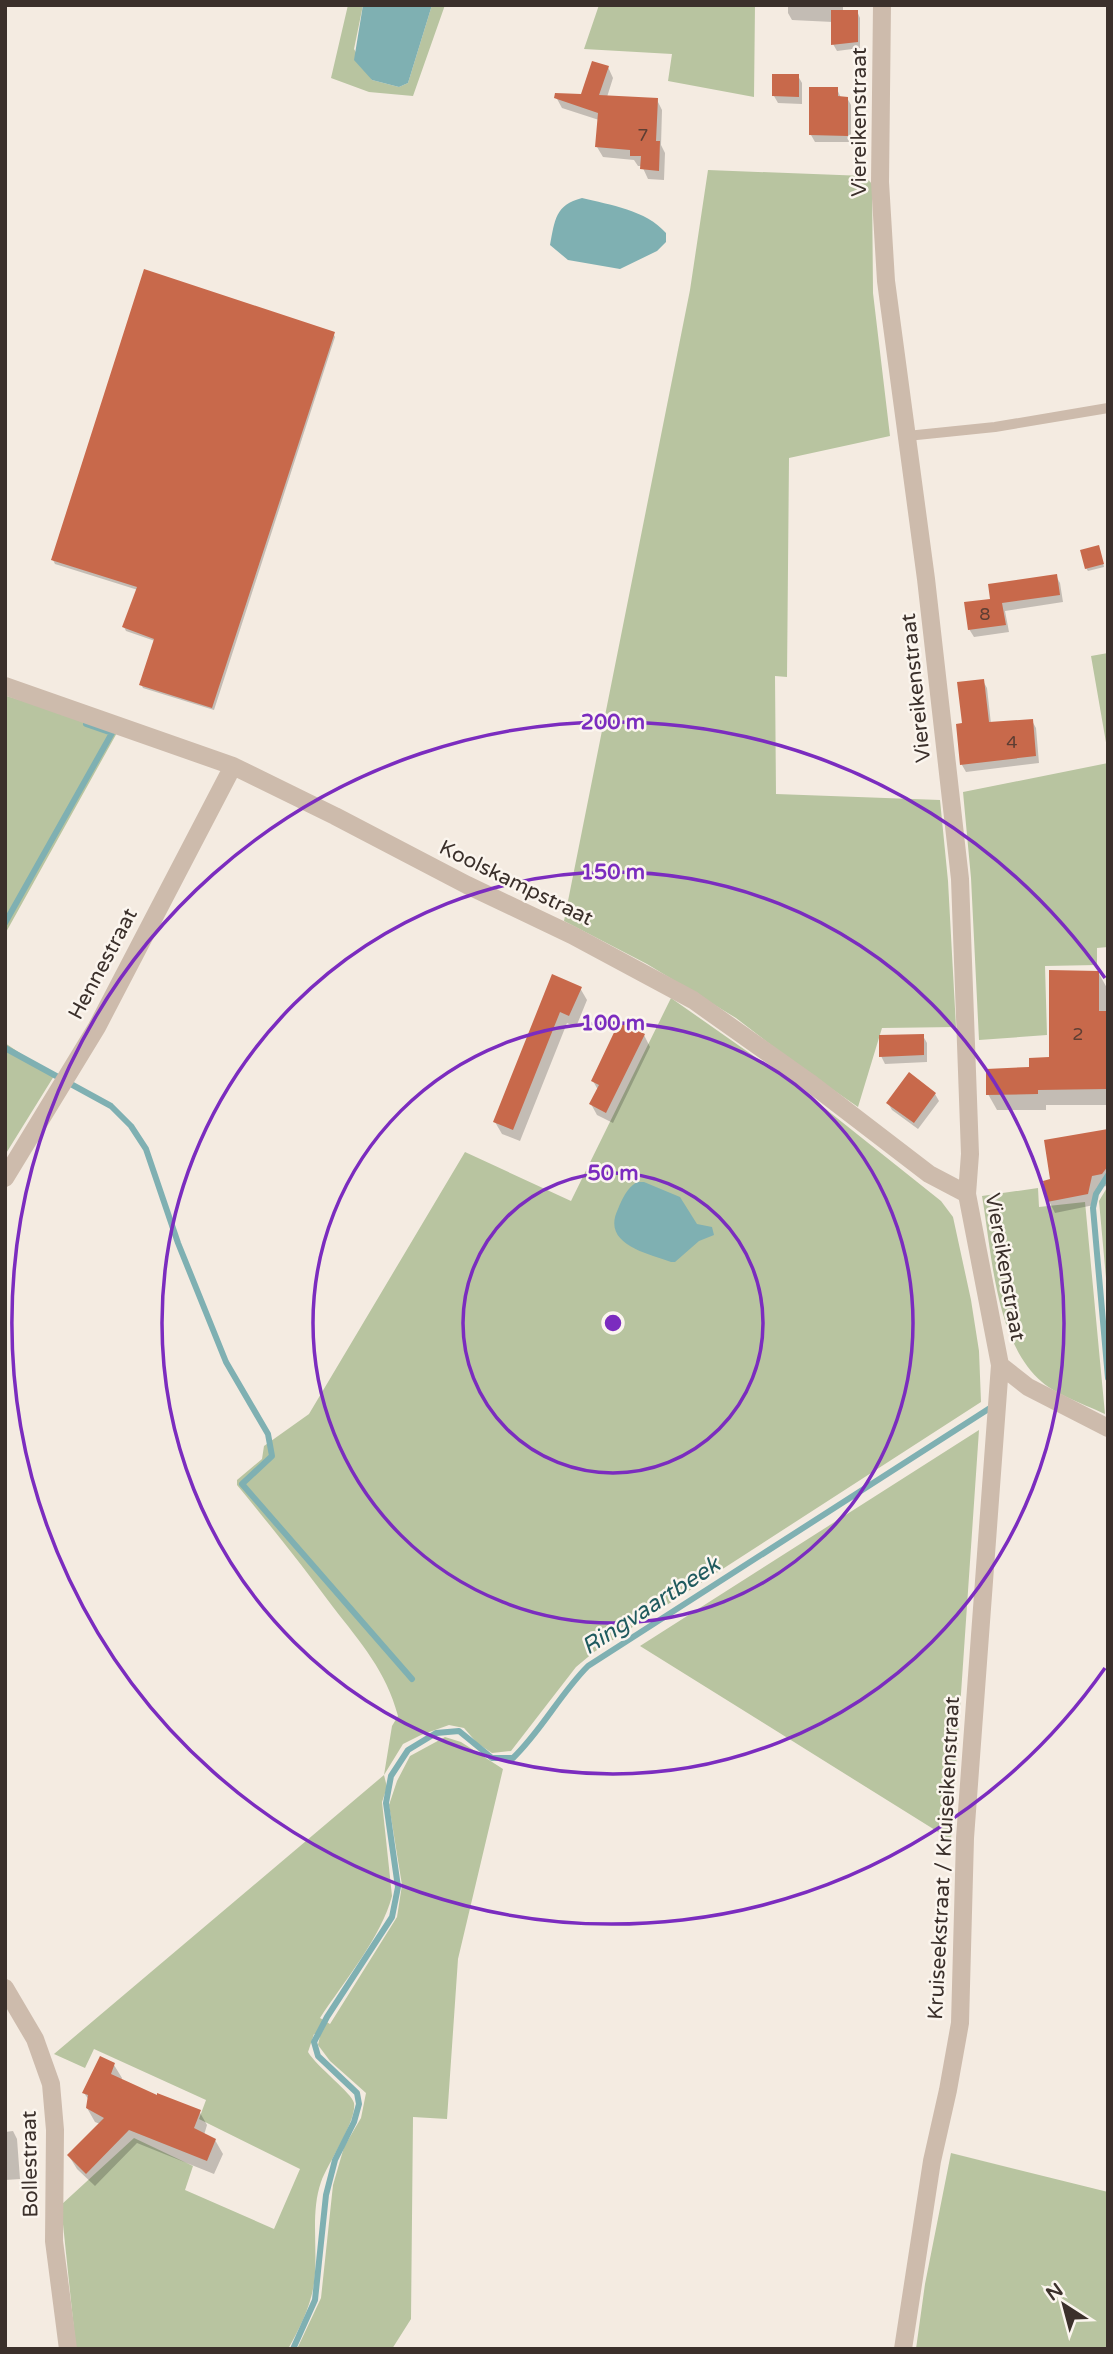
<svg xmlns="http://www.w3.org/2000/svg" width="1113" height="2354" viewBox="0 0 1113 2354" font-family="'Varela Round',sans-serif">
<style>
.green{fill:#b8c4a0}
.water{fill:#7fb0b2}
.shadow{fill:#0003}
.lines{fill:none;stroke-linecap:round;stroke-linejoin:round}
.stream{stroke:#7fb0b2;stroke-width:6}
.building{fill:#c8694b}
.lane{stroke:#cdbbac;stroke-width:10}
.street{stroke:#cdbbac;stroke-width:18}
.ring{fill:none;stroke:#7b2cbf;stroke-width:3.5}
.labels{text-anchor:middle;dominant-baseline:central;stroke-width:5;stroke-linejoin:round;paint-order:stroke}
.number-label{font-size:18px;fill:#5e3e33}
.street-label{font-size:21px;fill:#3b302b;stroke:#fbf5ee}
.water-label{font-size:23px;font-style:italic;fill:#1f5a5e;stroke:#fbf5ee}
.centre{fill:#7b2cbf;stroke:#fbf5ee;stroke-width:3.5}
.ring-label{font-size:21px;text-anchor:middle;font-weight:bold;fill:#7b2cbf;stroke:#fbf5ee;stroke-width:5;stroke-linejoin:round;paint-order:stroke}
</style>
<rect width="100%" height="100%" fill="#f4ebe1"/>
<path class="green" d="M 348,5 L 363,5 L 354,49 L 372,80 L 399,87 L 408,83 L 432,5 L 445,5 L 413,96 L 369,92 L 331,78 Z
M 599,5 L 755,5 L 754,97 L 668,81 L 672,54 L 584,49 Z
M 708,170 L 865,176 L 872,184 L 873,293 L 890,436 L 789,458 L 787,677 L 775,676 L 776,794 L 940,800 L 948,881 L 956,1027 L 882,1028 L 858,1107 L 793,1062 L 736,1018 L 647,964 L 564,921 L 690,290 Z
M 1108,653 L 1108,754 L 1091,656 Z
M 7,696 L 118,731 L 5,934 L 5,698 Z
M 1108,763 L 1108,947 L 1097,948 L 1097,965 L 1045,966 L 1047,1035 L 979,1040 L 971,878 L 963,792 Z
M 671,998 L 798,1087 L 941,1201 L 953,1217 L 971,1300 L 979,1351 L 981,1402 L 594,1652 L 576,1667 L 511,1751 L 492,1753 L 477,1743 L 464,1728 L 449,1725 L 421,1735 L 403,1744 L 384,1775 L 387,1787 L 382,1802 L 392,1896 C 382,1936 343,1983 320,2018 L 330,2024 L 397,1917 L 402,1885 L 389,1805 L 397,1781 L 410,1756 L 445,1737 L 461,1742 L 503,1769 L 458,1959 L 447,2119 L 413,2117 L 411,2319 L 392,2349 L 297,2349 L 321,2298 L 333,2185 L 344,2147 L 361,2118 L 366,2093 L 330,2061 L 318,2045 L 320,2036 L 314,2034 L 308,2052 C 317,2067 352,2093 354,2103 C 357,2121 328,2163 321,2182 C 311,2211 317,2243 315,2273 C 314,2300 301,2326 288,2349 L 76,2349 L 61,2205 L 134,2138 L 193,2166 L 185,2190 L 274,2229 L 300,2169 L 199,2119 L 206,2100 L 94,2049 L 85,2068 L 54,2054 L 384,1775 L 392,1726 L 398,1716 C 386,1671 361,1643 333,1607 C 302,1565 270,1525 237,1485 L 237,1480 L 262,1459 L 264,1446 L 309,1414 L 465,1152 L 571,1201 Z
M 5,1043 L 54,1076 L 5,1155 Z
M 1108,1186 L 1108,1300 L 1099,1201 Z
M 1038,1188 L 1039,1207 L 1085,1202 L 1105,1414 C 1088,1406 1055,1394 1042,1382 C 995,1342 992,1253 982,1196 Z
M 979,1430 L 951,1840 L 640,1646 Z
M 951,2153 L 1108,2192 L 1108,2349 L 916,2349 L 925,2284 Z"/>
<path class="water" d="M 363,5 L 432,5 L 408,83 L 399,87 L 372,80 L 354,60 Z
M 582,198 C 610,205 646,210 666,233 L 666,242 L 657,251 L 620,269 L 568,260 L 550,245 C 555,220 555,205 582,198 Z
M 637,1182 L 644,1182 L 680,1197 L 697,1224 L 712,1227 L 714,1235 L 699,1241 L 675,1262 L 671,1262 C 646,1253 601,1244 618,1209 C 622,1199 627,1188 637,1182 Z"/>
<path class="shadow" d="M 788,5 L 843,5 L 843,11 L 857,11 L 860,18 L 860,48 L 837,51 L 833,44 L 833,22 L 792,20 L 788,13 Z
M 608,67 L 613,78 L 607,97 L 657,100 L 662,110 L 661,145 L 665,153 L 664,180 L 648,179 L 642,166 L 638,166 L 634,160 L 603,157 L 597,147 L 599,120 L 562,108 L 556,97 L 582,96 Z
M 798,76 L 802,83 L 802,104 L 778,103 L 774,96 Z
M 837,89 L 841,98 L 847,98 L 851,105 L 851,142 L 815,142 L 811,135 Z
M 333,333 L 335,337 L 214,710 L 143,688 L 141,684 L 155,641 L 126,631 L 124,627 L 138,590 L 55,564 L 53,560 Z
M 1100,550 L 1104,567 L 1088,571 L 1086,568 Z
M 1056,576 L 1060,583 L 1063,602 L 1005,611 L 1009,632 L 974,637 L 969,629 L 992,600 Z
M 983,681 L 987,688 L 991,724 L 1032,721 L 1036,728 L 1039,763 L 966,772 L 962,765 L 964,725 Z
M 1098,972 L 1107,988 L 1108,1105 L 1046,1105 L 1046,1110 L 997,1110 L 988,1094 L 1051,1059 Z
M 553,977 L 580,988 L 587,1000 L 576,1027 L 567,1023 L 520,1141 L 502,1134 L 495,1122 Z
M 644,1035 L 650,1047 L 613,1123 L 597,1115 L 591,1104 L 598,1090 L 593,1081 Z
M 923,1036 L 927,1043 L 927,1062 L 885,1064 L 881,1056 Z
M 935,1094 L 939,1101 L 918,1129 L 892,1110 L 888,1103 Z
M 1108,1131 L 1108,1186 L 1097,1187 L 1094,1205 L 1055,1213 L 1049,1201 L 1052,1181 Z
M 114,2065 L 122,2078 L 121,2081 L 158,2098 L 199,2111 L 207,2125 L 204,2135 L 215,2140 L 223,2154 L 214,2174 L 137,2143 L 95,2186 L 77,2169 L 69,2156 L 100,2124 L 95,2122 L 87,2108 L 89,2100 L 84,2093 Z
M 13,2131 L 17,2139 L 20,2179 L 5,2180 L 5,2132 Z"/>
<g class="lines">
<path class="stream" d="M 5,923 L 112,733 L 86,724
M 5,1048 L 111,1106 L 131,1126 L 146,1149 L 178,1243 L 226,1362 L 268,1434 L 272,1456 L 242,1484 L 412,1679
M 1108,1175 L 1096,1194 L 1093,1208 L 1108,1378
M 293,2349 L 315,2300 L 326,2195 L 335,2160 L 354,2122 L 359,2104 L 357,2093 L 318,2056 L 314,2042 L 327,2017 L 392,1917 L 398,1887 L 386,1803 L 391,1776 L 408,1750 L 436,1733 L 459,1731 L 492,1758 L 513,1758 C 542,1730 560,1694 588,1666 L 990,1408"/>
</g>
<path class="building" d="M 831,10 L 858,10 L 858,42 L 831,45 Z
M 592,61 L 609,66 L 599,95 L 658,98 L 656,141 L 660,141 L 659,171 L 640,169 L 641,156 L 630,156 L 630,150 L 595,147 L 598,113 L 554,98 L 555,93 L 581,94 Z
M 772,74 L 799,74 L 799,97 L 772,96 Z
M 809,87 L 838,87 L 838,96 L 848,97 L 848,136 L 809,135 Z
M 144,269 L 335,332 L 212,708 L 139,685 L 154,639 L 122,627 L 137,587 L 51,560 Z
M 1099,545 L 1104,564 L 1085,569 L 1080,550 Z
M 1057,574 L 1060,595 L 1002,603 L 1006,625 L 968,630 L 964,602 L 990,599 L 988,584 Z
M 984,679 L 989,722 L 1033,719 L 1036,756 L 960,765 L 956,724 L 962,723 L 957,682 Z
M 1049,970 L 1099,971 L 1099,1011 L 1108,1011 L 1108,1089 L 1038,1090 L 1038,1094 L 986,1095 L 986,1069 L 1029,1067 L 1029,1058 L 1049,1057 Z
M 552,974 L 582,987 L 569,1016 L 560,1012 L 513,1130 L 493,1122 Z
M 619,1022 L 645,1034 L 606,1113 L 589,1104 L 599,1085 L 591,1081 Z
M 924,1034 L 924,1055 L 879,1057 L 879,1035 Z
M 909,1072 L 936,1093 L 914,1123 L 886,1103 Z
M 1108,1129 L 1108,1166 L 1102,1174 L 1092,1176 L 1088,1194 L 1047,1202 L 1043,1181 L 1050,1179 L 1044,1140 Z
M 100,2056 L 115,2063 L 111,2074 L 157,2095 L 157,2093 L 201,2110 L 194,2128 L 216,2139 L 207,2161 L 129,2130 L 86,2174 L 67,2155 L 104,2118 L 86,2108 L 88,2095 L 82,2093 Z"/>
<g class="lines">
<path class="lane" d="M 907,436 L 995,427 L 1108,408"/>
<path class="street" d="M 882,5 L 880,182 L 886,281 L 926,579 L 960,879 L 970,1154 L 967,1194 L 1000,1365 L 965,1838 L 960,2023 L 948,2090 L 932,2161 L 903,2349
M 5,686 L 233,766 L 335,816 L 467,885 L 572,935 L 693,1000 L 809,1082 L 929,1174 L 967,1194
M 5,1178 L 97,1027 L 233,766
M 1000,1365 L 1028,1387 L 1108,1428
M 5,1988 L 35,2039 L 51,2084 L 55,2130 L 54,2241 L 68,2349"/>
</g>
<g class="ring">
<circle cx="613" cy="1323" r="150"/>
<circle cx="613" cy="1323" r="300"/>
<circle cx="613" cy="1323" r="451"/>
<path d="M1105 1668A601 601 0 1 1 1105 978"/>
</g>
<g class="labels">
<g class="number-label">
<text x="643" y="135">7</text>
<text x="985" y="614">8</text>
<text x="1012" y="742">4</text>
<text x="1078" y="1034">2</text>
</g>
<g class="street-label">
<text transform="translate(859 122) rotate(-90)">Viereikenstraat</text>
<text transform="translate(916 688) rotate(-96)">Viereikenstraat</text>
<text transform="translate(516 883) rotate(26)">Koolskampstraat</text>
<text transform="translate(103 964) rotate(-62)">Hennestraat</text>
<text transform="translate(1005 1267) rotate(80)">Viereikenstraat</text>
<text transform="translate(944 1858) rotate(-87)">Kruiseekstraat / Kruiseikenstraat</text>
<text transform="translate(30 2164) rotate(-91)">Bollestraat</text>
</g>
<g class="water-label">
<text transform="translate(651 1606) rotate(-33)">Ringvaartbeek</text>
</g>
</g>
<circle cx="613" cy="1323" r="10" class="centre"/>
<g class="ring-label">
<text x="613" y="729">200 m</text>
<text x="613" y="879">150 m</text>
<text x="613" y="1030">100 m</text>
<text x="613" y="1180">50 m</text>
</g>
<rect width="1113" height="2354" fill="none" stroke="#3b302b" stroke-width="14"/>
<g transform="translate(1064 2305) rotate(324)" stroke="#fbf5ee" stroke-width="5" paint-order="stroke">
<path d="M0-5L12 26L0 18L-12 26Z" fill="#3b302b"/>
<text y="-10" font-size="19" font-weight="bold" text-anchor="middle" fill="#3b302b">N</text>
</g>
</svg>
